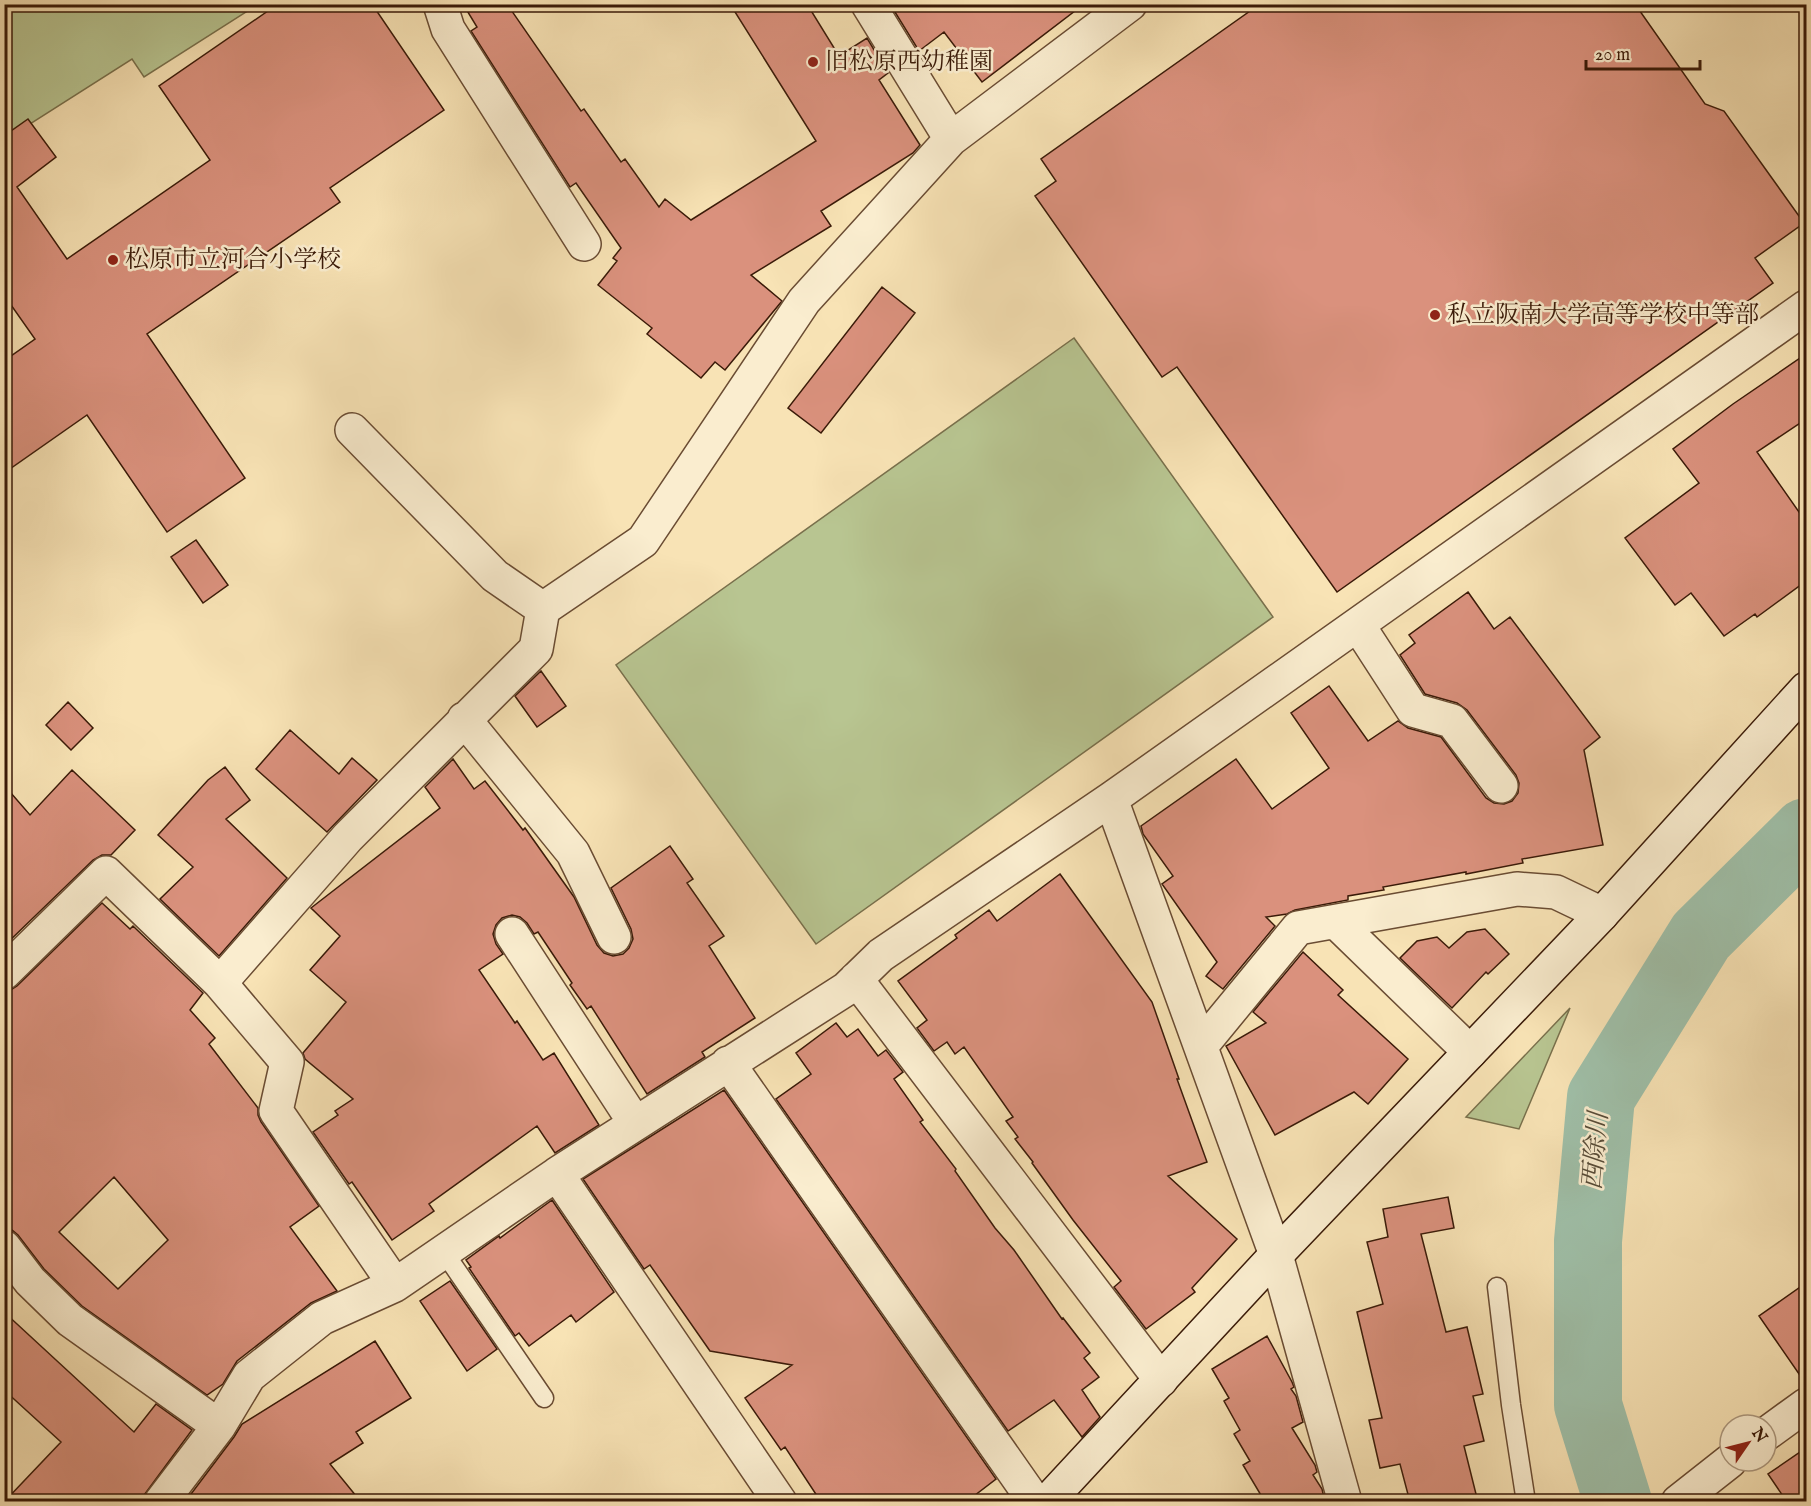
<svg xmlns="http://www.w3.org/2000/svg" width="1811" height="1506" viewBox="0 0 1811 1506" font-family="'IM FELL English','Noto Serif JP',serif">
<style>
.green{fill:#b8c591;stroke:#79704c;stroke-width:1.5}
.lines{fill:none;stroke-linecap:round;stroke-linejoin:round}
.river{stroke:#9fbfa8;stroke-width:68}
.building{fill:#da917d;stroke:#3a1a08;stroke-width:1.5;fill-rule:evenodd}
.lane-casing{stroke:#6a4c33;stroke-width:21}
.street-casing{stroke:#6a4c33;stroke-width:36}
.secondary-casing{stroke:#3a1a08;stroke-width:36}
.lane{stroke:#faedcf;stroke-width:18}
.street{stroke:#faedcf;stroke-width:33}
.secondary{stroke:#faedcf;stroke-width:33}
.poi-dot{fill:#8f2418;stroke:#faedcf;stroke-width:2}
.labels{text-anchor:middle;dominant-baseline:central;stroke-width:5;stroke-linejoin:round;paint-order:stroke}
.poi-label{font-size:24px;fill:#3a1a08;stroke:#faedcf;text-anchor:start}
.water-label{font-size:26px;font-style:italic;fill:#584c38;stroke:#faedcf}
</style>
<rect width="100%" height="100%" fill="#f8e3b5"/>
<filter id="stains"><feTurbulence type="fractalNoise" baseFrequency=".00333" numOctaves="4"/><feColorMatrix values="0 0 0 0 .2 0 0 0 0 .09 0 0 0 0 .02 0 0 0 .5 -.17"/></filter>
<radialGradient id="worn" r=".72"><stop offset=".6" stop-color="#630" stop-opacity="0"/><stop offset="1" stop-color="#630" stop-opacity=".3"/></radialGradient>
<path class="green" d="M 5,5 L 257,5 L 144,77 L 132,59 L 5,140 Z
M 1074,338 L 1273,617 L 816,944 L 616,665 Z
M 1570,1008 L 1519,1129 L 1466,1117 Z"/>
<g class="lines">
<path class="river" d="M 1618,1502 L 1588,1405 L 1588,1241 L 1601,1097 L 1701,936 L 1806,832"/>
</g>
<path class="building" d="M 278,4 L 372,4 L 444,110 L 330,188 L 340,202 L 147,334 L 245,478 L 167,532 L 87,415 L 4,473 L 4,361 L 35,339 L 4,295 L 4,136 L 28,119 L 56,157 L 17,187 L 67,259 L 210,160 L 159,86 Z
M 463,4 L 507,4 L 581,111 L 584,109 L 621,162 L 625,159 L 659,207 L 665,199 L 691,220 L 816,141 L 730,4 L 807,4 L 839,56 L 867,38 L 888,73 L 879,80 L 920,145 L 913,153 L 821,211 L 831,226 L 751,275 L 782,301 L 725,370 L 715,362 L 701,378 L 647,334 L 652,328 L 598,285 L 617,261 L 613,258 L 621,248 L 576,183 L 570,187 L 471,31 L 477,27 Z
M 890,4 L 1084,4 L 982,82 L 944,32 L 919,51 Z
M 1260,4 L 1635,4 L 1705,104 L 1724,111 L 1804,223 L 1755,258 L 1773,283 L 1337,592 L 1177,367 L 1162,377 L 1035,196 L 1056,181 L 1041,159 Z
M 882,287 L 915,313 L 821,433 L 788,408 Z
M 1806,354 L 1806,419 L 1757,452 L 1806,522 L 1806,581 L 1757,617 L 1755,614 L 1724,636 L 1691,593 L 1675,605 L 1625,538 L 1699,483 L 1673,449 L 1733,404 Z
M 196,540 L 228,585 L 203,603 L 171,557 Z
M 1468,592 L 1494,629 L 1510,617 L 1600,737 L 1584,750 L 1603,845 L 1522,859 L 1523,863 L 1466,874 L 1466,872 L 1383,887 L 1384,890 L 1348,896 L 1348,900 L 1295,910 L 1287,914 L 1266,917 L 1275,926 L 1223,989 L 1206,976 L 1217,962 L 1162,884 L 1173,876 L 1143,834 L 1141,826 L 1236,759 L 1272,809 L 1329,768 L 1291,713 L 1329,686 L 1368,741 L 1398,721 L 1408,728 L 1441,737 L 1486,798 L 1494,803 L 1504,804 L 1512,801 L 1518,793 L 1519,783 L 1516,775 L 1467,710 L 1457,703 L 1425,694 L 1400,655 L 1415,643 L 1409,635 Z
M 541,671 L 566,706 L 537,727 L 515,696 Z
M 68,702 L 93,728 L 71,750 L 46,725 Z
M 290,730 L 339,774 L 352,758 L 377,780 L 327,832 L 256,769 Z
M 453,759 L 474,789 L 485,781 L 523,830 L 525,828 L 574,897 L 597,945 L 604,953 L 613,956 L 623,954 L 629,948 L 633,939 L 631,929 L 611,888 L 670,846 L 693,879 L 687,883 L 724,936 L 709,946 L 755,1018 L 702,1052 L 705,1057 L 647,1094 L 591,1006 L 587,1009 L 570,985 L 572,983 L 538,932 L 534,934 L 527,923 L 520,917 L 512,915 L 502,918 L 496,925 L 493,934 L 496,944 L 503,954 L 479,970 L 515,1023 L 517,1021 L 543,1060 L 554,1053 L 599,1125 L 555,1153 L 537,1126 L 429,1204 L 434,1211 L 392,1240 L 352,1182 L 349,1184 L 313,1132 L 338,1115 L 335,1111 L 353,1099 L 305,1059 L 303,1053 L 346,1002 L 310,970 L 340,936 L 311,908 L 440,808 L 425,787 Z
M 225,767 L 250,800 L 226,819 L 287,878 L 219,956 L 160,899 L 193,867 L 158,835 L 208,780 Z
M 72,770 L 135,830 L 111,855 L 102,855 L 93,860 L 4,946 L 4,785 L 30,815 Z
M 1060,874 L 1152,1002 L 1179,1079 L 1177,1079 L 1207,1162 L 1168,1176 L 1237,1239 L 1192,1288 L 1195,1292 L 1146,1329 L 1114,1287 L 1121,1281 L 1073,1220 L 1032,1163 L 1033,1162 L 1015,1139 L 1018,1137 L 1006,1121 L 1013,1117 L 964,1047 L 955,1054 L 947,1042 L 934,1051 L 917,1028 L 927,1020 L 898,981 L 957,938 L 955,935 L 989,910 L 997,921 Z
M 102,903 L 130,929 L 133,926 L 203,993 L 190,1010 L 215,1038 L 209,1044 L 258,1108 L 258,1115 L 261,1122 L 319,1206 L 290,1227 L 337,1291 L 311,1303 L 237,1361 L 223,1384 L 207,1395 L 82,1306 L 44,1269 L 18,1235 L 12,1230 L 4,1229 L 4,991 L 9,991 L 17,986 ZM 114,1177 L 168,1240 L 118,1289 L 59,1232 Z
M 1485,929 L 1509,954 L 1488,974 L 1486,972 L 1452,1008 L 1400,958 L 1417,941 L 1437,937 L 1449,948 L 1467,932 Z
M 1303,952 L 1343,990 L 1338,995 L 1408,1059 L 1368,1104 L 1354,1092 L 1275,1135 L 1226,1046 L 1266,1023 L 1253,1012 Z
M 836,1023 L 847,1037 L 858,1029 L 878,1056 L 886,1050 L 903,1072 L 894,1079 L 923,1120 L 920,1122 L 956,1169 L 955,1171 L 995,1228 L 1014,1250 L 1062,1319 L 1063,1318 L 1090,1353 L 1084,1358 L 1099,1377 L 1082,1390 L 1100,1417 L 1082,1437 L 1054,1400 L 1008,1431 L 776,1099 L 811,1074 L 796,1053 Z
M 724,1090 L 996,1479 L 966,1502 L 821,1502 L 785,1447 L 781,1450 L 745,1398 L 792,1365 L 710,1351 L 650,1265 L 644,1269 L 583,1179 Z
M 1448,1197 L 1454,1228 L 1421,1234 L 1446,1332 L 1467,1327 L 1483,1394 L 1473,1396 L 1484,1441 L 1464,1446 L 1478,1502 L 1410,1502 L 1400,1464 L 1380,1468 L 1369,1420 L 1382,1418 L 1357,1312 L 1383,1304 L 1367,1242 L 1388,1237 L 1383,1209 Z
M 552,1200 L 614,1292 L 576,1322 L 571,1315 L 529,1346 L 519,1333 L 515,1336 L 469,1268 L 471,1267 L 466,1260 L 499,1236 L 500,1238 Z
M 450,1281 L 497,1349 L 467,1371 L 420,1301 Z
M 1806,1283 L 1806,1384 L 1759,1316 Z
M 4,1312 L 134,1432 L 156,1404 L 192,1430 L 139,1502 L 4,1502 L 61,1442 L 4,1390 Z
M 1267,1336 L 1292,1382 L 1294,1387 L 1291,1389 L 1296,1396 L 1303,1422 L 1292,1428 L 1315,1465 L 1317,1472 L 1313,1475 L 1322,1489 L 1325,1502 L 1265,1502 L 1243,1465 L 1250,1461 L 1234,1434 L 1240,1430 L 1224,1401 L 1229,1398 L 1212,1369 Z
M 375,1341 L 411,1398 L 356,1432 L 363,1443 L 330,1464 L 361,1502 L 185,1502 L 234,1437 L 242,1424 Z
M 1806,1448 L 1806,1502 L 1787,1502 L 1768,1474 Z"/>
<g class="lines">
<g class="lane-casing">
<path id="lane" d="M 444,1252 L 544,1398
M 1497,1287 L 1511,1405 L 1526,1502"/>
</g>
<g class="street-casing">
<path id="street" d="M 440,4 L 448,29 L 584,244
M 868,4 L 951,139
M 352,430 L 495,576 L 543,609
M 1358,625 L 1413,710 L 1452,721 L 1501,786
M 464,719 L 573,853 L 614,937
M 1111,799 L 1276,1255 L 1345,1502
M 1336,922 L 1470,1052
M 512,934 L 635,1123
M 4,973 L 106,873 L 220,983 L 348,837 L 536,649 L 543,609 L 643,541 L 804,301 L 951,139 L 1130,4
M 856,979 L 1161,1380
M 220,983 L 287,1062 L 276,1111 L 395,1285
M 1201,1046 L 1298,928 L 1517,889 L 1556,892 L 1602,914
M 728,1063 L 1035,1502
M 557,1174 L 780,1502
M 4,1247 L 30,1281 L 70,1320 L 219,1426
M 1766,1434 L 1806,1405
M 161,1502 L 219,1426 L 249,1376 L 322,1318 L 395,1285 L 557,1174 L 846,989 L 881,955 L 1111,799 L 1806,307
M 1678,1502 L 1730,1461"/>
</g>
<g class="secondary-casing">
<path id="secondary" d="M 1047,1502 L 1276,1255 L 1602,914 L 1806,689"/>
</g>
<use href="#lane" class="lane"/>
<use href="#street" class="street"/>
<use href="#secondary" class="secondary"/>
</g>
<g class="poi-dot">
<circle cx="813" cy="62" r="6"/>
<circle cx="113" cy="260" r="6"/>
<circle cx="1435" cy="315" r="6"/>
</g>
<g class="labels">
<g class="poi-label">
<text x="825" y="62">旧松原西幼稚園</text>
<text x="125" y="260">松原市立河合小学校</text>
<text x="1447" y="315">私立阪南大学高等学校中等部</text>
</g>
<g class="water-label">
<text transform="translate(1596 1151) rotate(-85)">西除川</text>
</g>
</g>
<rect width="1811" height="1506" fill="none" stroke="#f8e3b5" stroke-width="24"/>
<rect x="6" y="6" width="1799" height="1494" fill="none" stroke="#3a1a08" stroke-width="3"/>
<rect x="12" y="12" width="1787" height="1482" fill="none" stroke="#3a1a08" stroke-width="1.5"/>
<g transform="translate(1748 1443) rotate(55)"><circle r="28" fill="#faedcf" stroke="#ad997f" stroke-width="1.5"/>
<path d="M0-4.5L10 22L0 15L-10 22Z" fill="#8f2418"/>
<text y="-9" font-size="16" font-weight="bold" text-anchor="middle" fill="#3a1a08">N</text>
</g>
<path d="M1586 60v9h114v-9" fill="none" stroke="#3a1a08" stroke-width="3"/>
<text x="1595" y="60" font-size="18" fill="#3a1a08" stroke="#faedcf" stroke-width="4.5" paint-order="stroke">20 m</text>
<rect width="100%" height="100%" filter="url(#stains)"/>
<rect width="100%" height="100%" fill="url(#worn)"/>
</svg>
